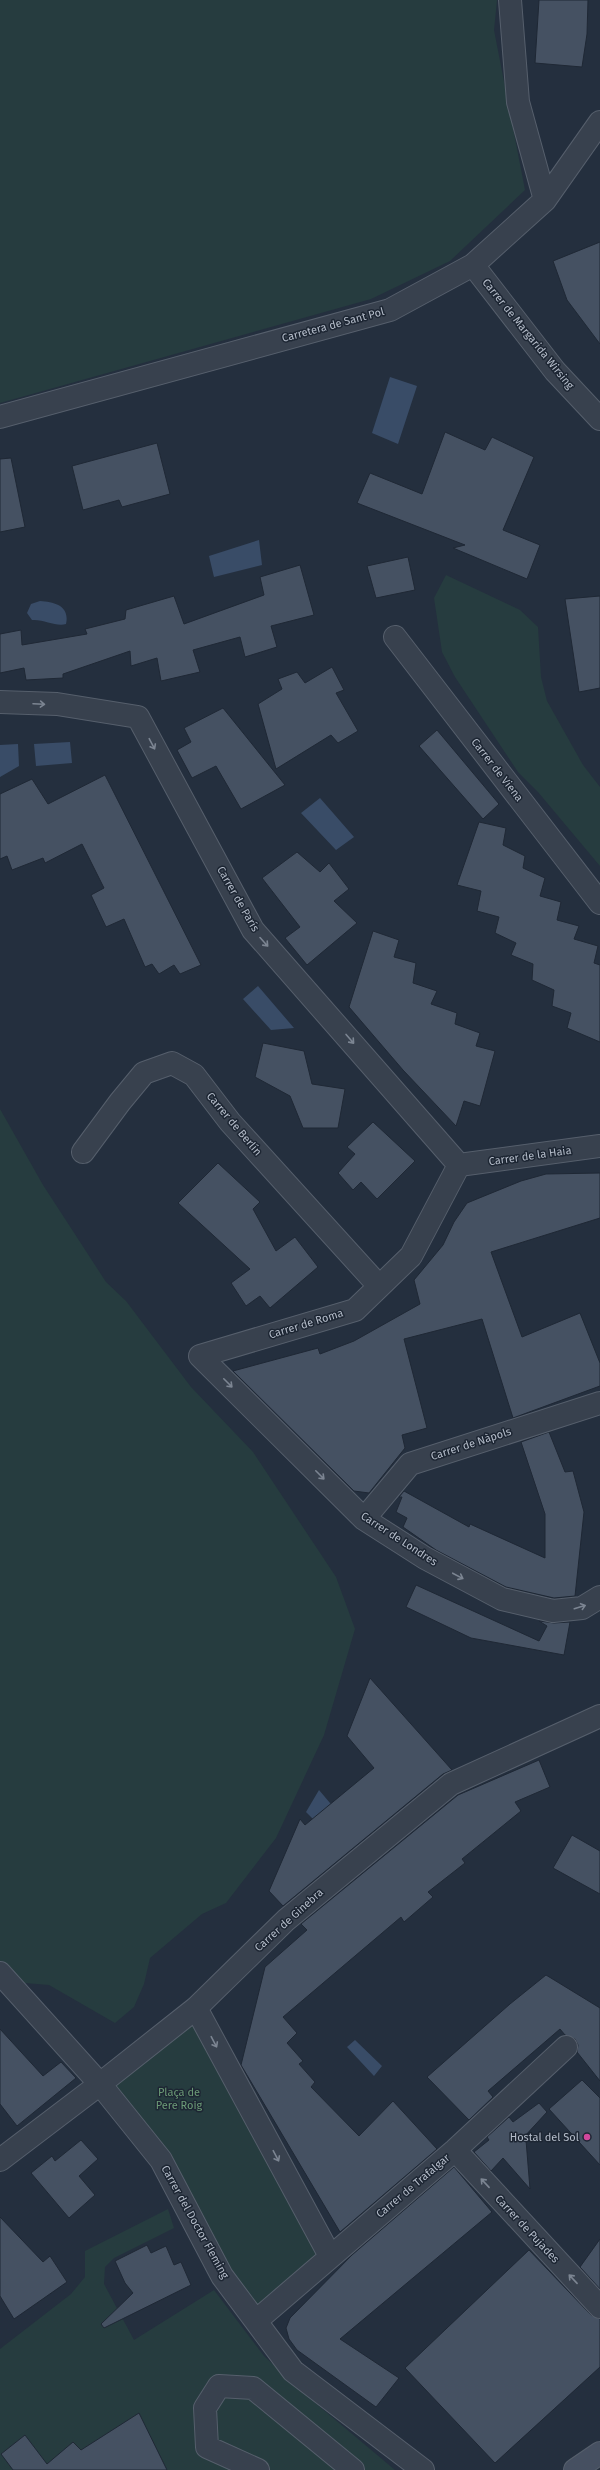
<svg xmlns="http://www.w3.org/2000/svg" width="600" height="2470" viewBox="0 0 600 2470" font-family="'Fira Sans',sans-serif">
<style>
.green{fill:#263c3f}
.water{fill:#394c67}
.building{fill:#455162;stroke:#1f2835}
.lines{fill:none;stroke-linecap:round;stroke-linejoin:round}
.street-casing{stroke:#565f6c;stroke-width:24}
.secondary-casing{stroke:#565f6c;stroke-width:24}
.street{stroke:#38414e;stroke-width:22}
.secondary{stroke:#465061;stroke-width:22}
.oneway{stroke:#7c8592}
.hotel-dot{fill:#d1479c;stroke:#1d2633;stroke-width:1.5}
.labels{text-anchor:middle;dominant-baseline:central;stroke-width:3;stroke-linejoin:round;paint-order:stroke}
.street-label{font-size:11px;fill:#b4bcc9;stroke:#1d2633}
.park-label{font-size:11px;fill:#6b9a76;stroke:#1d2633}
.poi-label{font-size:11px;fill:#b4bcc9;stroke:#1d2633;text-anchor:end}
</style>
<rect width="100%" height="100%" fill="#242f3e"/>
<path class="green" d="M 0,0 L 497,0 L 494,30 L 525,190 L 450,261 L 371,299 L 0,403 Z
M 446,575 L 520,610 L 538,627 L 541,677 L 547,701 L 583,765 L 600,787 L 600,866 L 538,792 L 518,772 L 455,677 L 442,652 L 434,598 Z
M 0,1109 L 43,1185 L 106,1282 L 126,1301 L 191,1387 L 253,1452 L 336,1577 L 355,1629 L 324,1735 L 276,1838 L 226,1903 L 202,1914 L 150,1958 L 144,1984 L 134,2007 L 115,2023 L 49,1985 L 0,1981 Z
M 196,2008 L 330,2256 L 256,2321 L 100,2084 Z
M 168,2209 L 174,2228 L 114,2258 L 105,2267 L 104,2284 L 134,2340 L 214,2290 L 264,2356 L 307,2396 L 395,2470 L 0,2470 L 0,2349 L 71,2294 L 85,2277 L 85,2251 Z"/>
<path class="water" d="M 390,377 L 417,386 L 398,444 L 372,433 Z
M 259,540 L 262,565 L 214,577 L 209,556 Z
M 40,601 C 55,602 70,606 66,624 C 56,627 44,619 32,620 L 27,613 L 31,604 Z
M 70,742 L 72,763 L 36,766 L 34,744 Z
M 18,744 L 19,766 L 0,777 L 0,745 Z
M 320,798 L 354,837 L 336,850 L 301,813 Z
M 258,986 L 294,1028 L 271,1030 L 243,999 Z
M 319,1790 L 341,1816 L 324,1830 L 306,1812 Z
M 355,2040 L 382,2066 L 374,2076 L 347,2047 Z"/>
<path class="building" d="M 539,0 L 588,0 L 587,34 L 582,67 L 535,63 Z
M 600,242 L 600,344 L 567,300 L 553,261 Z
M 445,432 L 485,450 L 492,437 L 534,457 L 503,530 L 540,545 L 527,579 L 453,548 L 465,545 L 357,503 L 370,473 L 422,494 Z
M 157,443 L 170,494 L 122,507 L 119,500 L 83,510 L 72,466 Z
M 11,458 L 25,527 L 0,532 L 0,459 Z
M 408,557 L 415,590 L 376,598 L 367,566 Z
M 300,565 L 314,615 L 271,626 L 277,647 L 245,657 L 240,637 L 193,650 L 200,672 L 161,681 L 157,658 L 131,666 L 130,651 L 63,674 L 63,678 L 26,680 L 24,668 L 0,673 L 0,634 L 21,630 L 22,645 L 87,634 L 85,629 L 125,619 L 126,610 L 174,596 L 184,624 L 264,595 L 260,577 Z
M 600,596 L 600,688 L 579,692 L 565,599 Z
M 332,667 L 344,690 L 336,693 L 358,731 L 338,743 L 331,735 L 276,769 L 258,704 L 282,689 L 278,679 L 297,672 L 305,683 Z
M 223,708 L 285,785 L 241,809 L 216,766 L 192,778 L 177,750 L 191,742 L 184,728 Z
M 437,730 L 499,804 L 483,819 L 419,746 Z
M 105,775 L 201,965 L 180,974 L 174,965 L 159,974 L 152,964 L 145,967 L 124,919 L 106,927 L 91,895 L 104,888 L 82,844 L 45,863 L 43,858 L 12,870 L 7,856 L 0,859 L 0,794 L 32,779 L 48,804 Z
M 479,822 L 506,828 L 503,845 L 525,856 L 523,868 L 545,878 L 540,896 L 561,902 L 557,920 L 579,926 L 574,939 L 598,946 L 594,963 L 600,965 L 600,1042 L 567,1028 L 571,1013 L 552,1006 L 554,990 L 532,980 L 533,964 L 511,955 L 516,943 L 495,933 L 499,917 L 477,911 L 481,891 L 457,885 Z
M 297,852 L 320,872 L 329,863 L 349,889 L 334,901 L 357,923 L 307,965 L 285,938 L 300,927 L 262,878 Z
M 373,931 L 399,940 L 394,957 L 416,963 L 413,983 L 437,991 L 431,1004 L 457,1013 L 455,1024 L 480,1033 L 476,1046 L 495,1051 L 480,1106 L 464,1101 L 456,1126 L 403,1070 L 349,1007 Z
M 263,1043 L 304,1051 L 312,1084 L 345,1089 L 338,1128 L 303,1128 L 290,1096 L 255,1077 Z
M 373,1122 L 415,1161 L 377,1199 L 361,1182 L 353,1190 L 338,1173 L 355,1154 L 347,1147 Z
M 218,1163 L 260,1202 L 253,1209 L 276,1251 L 295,1237 L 318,1267 L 270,1308 L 260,1296 L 246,1306 L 231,1283 L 250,1269 L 178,1203 Z
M 600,1173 L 600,1218 L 491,1252 L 522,1337 L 580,1313 L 600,1363 L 600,1386 L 513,1418 L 482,1319 L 404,1339 L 427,1428 L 402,1435 L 405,1448 L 369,1493 L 354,1491 L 233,1371 L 318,1348 L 320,1354 L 354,1341 L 420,1304 L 414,1280 L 443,1245 L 454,1222 L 467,1203 L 521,1181 L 546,1174 Z
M 549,1432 L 565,1472 L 573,1471 L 584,1512 L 575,1596 L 554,1598 L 506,1587 L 436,1550 L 403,1527 L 407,1518 L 396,1512 L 402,1497 L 399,1497 L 404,1491 L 469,1527 L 470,1524 L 545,1558 L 545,1514 L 521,1442 Z
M 416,1585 L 539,1641 L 547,1626 L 539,1621 L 554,1623 L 570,1622 L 564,1655 L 471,1638 L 406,1607 Z
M 370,1678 L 452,1770 L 443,1774 L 283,1906 L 269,1891 L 300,1819 L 305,1825 L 374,1768 L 347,1736 Z
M 539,1760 L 550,1787 L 515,1802 L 521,1811 L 462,1859 L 465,1863 L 428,1892 L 433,1897 L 404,1922 L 401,1917 L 283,2017 L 297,2033 L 287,2043 L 303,2061 L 299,2064 L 315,2082 L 311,2087 L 359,2136 L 393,2101 L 437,2149 L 340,2232 L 241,2065 L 265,1967 L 307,1930 L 301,1924 L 458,1795 Z
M 572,1835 L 600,1851 L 600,1894 L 553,1868 Z
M 546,1975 L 600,2008 L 600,2081 L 577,2052 L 578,2045 L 575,2039 L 565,2035 L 560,2029 L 488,2091 L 493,2097 L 469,2120 L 427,2077 L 510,2004 Z
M 0,2029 L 43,2076 L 61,2062 L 76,2078 L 17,2126 L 0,2104 Z
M 582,2080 L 600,2098 L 600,2165 L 549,2109 Z
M 539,2103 L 547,2112 L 524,2137 L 526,2140 L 530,2189 L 503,2158 L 491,2171 L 474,2152 L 489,2140 L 487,2137 L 509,2117 L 513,2122 Z
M 81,2140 L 98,2159 L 79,2176 L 95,2195 L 69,2218 L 31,2173 L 52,2156 L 55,2161 Z
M 454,2167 L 492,2212 L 340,2339 L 399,2378 L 376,2407 L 297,2350 L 289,2339 L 286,2328 L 290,2318 L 352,2255 Z
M 0,2217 L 43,2262 L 50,2256 L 67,2282 L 14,2319 L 0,2296 Z
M 600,2239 L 600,2289 L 580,2267 Z
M 147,2245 L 151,2253 L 166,2246 L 174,2265 L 181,2262 L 191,2285 L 104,2328 L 101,2324 L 133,2293 L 125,2283 L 115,2261 Z
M 529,2250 L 591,2315 L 600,2319 L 600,2367 L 495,2463 L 405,2368 Z
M 139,2413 L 167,2470 L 13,2470 L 1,2454 L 25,2435 L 47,2464 L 73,2442 L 81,2450 Z"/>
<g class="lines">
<g class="street-casing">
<path id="street" d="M 510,0 L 518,102 L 545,200
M 473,265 L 555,371 L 600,419
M 0,417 L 390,310 L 473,265 L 545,200 L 600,122
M 395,637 L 600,903
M 0,702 L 57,704 L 138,717 L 253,930 L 459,1165
M 83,1152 L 120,1102 L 144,1073 L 172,1063 L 194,1075 L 230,1122 L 379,1286
M 459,1165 L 411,1256 L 355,1310 L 200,1356 L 364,1519 L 425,1558 L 502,1599 L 553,1611 L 582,1608 L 600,1597
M 459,1165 L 600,1146
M 364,1519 L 410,1464 L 600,1403
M 0,1973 L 100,2084 L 161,2160 L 222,2276 L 293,2371 L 423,2470
M 196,2008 L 330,2256
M 455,2150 L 600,2307
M 0,2160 L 100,2084 L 196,2008 L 286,1920 L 451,1784 L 600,1716
M 256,2321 L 455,2150 L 566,2047
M 258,2470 L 207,2447 L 205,2408 L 219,2386 L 253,2388 L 353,2470"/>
</g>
<g class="secondary-casing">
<path id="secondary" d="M 575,2470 L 600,2453"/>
</g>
<use href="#street" class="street"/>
<use href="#secondary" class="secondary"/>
</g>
<defs><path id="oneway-shaft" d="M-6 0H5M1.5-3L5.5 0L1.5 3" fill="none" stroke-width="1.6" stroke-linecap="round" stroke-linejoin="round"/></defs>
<g class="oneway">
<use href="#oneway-shaft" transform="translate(39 704) rotate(3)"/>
<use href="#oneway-shaft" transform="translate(152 744) rotate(62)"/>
<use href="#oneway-shaft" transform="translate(264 942) rotate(48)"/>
<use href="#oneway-shaft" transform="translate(350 1039) rotate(49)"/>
<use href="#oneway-shaft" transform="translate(228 1383) rotate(45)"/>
<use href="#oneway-shaft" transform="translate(320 1475) rotate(45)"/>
<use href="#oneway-shaft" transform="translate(458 1576) rotate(28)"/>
<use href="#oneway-shaft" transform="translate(580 1607) rotate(-17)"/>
<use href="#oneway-shaft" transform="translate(214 2042) rotate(62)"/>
<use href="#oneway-shaft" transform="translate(276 2156) rotate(62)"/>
<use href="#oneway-shaft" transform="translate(485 2183) rotate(-133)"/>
<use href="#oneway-shaft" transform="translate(573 2279) rotate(-133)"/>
</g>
<circle class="hotel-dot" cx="587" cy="2137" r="4"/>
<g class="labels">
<g class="street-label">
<text transform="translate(333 325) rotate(-15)">Carretera de Sant Pol</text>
<text transform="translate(528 334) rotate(51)">Carrer de Margarida Wirsing</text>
<text transform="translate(497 770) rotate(52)">Carrer de Viena</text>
<text transform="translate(238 899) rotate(60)">Carrer de París</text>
<text transform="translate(234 1124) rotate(50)">Carrer de Berlín</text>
<text transform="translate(530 1156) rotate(-8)">Carrer de la Haia</text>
<text transform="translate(306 1324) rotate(-17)">Carrer de Roma</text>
<text transform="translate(471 1444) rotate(-18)">Carrer de Nàpols</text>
<text transform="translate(399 1539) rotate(33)">Carrer de Londres</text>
<text transform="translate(289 1920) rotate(-42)">Carrer de Ginebra</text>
<text transform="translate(413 2186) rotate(-40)">Carrer de Trafalgar</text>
<text transform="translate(195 2222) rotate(61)">Carrer del Doctor Fleming</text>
<text transform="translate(527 2229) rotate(47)">Carrer de Pujades</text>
</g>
<g class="park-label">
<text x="179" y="2092">Plaça de<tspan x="179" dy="13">Pere Roig</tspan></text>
</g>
<g class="poi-label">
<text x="579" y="2137">Hostal del Sol</text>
</g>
</g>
</svg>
